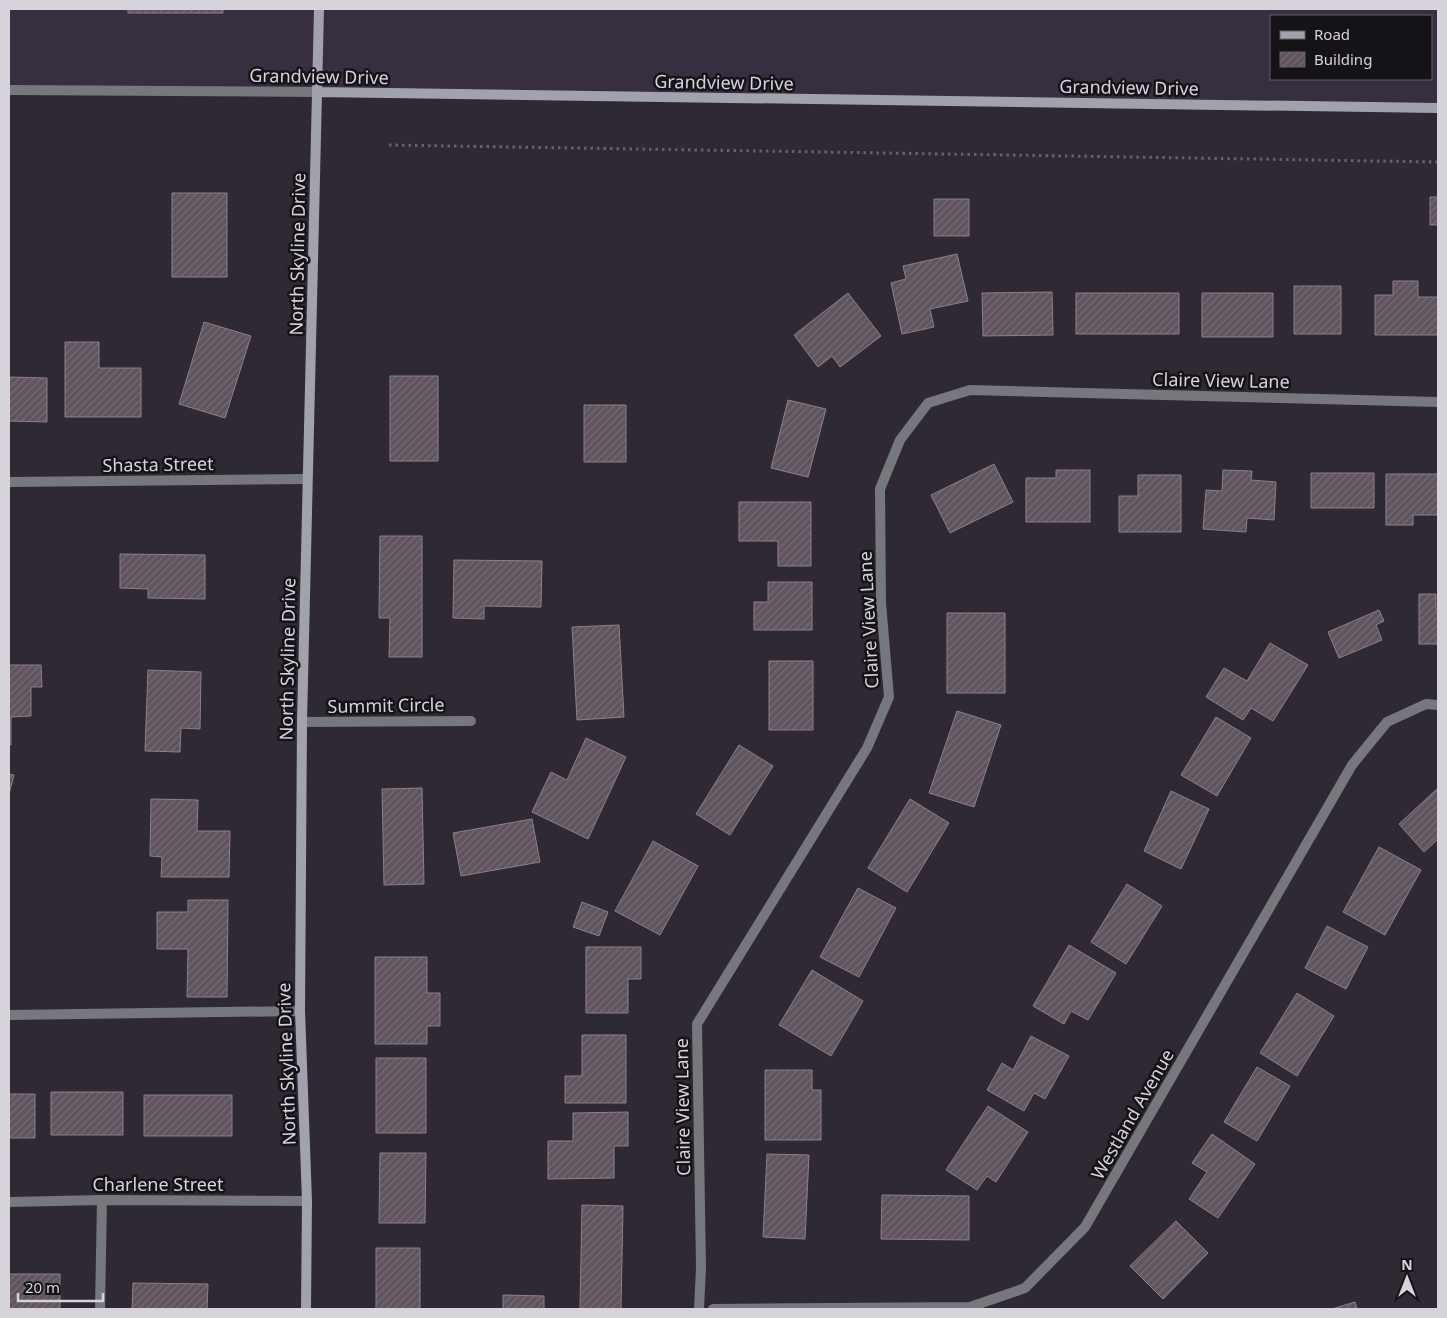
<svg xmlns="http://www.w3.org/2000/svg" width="1447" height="1318" viewBox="0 0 1447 1318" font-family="'Noto Sans',sans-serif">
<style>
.built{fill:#372e3f;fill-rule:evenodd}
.building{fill:url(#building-hatch);stroke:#8d808a}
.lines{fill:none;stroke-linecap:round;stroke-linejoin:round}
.path{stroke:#67616b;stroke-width:3;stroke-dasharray:2.5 4;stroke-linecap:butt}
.service{stroke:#77777e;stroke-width:10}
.minor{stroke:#77777e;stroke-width:10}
.tertiary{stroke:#77777e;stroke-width:10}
.secondary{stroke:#a2a2ac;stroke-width:10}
.labels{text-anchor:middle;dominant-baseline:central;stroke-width:5;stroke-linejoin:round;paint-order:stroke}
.street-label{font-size:18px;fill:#d7d3db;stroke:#161318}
</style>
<defs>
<pattern id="building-hatch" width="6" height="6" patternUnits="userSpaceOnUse" patternTransform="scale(1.25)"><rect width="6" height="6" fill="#5f535d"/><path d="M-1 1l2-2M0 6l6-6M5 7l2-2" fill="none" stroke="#756b74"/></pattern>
</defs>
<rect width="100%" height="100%" fill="#2f2934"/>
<path class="built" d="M 9,9 L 1438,9 L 1438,108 L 9,91 ZM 1271,16 L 1431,16 L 1431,79 L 1271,79 Z"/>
<path class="building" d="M 128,9 L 223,9 L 223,13 L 128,13 Z
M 172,193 L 227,193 L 227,277 L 172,277 Z
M 1430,197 L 1438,197 L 1438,225 L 1430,225 Z
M 934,199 L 969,199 L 969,236 L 934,236 Z
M 957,254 L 968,301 L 930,309 L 934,327 L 902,334 L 891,283 L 906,279 L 903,266 Z
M 1393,281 L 1418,281 L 1418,297 L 1438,297 L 1438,335 L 1375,335 L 1375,295 L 1393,295 Z
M 1294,286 L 1341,286 L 1341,334 L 1294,334 Z
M 1052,292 L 1053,335 L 983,336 L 982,293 Z
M 848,293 L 881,336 L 840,367 L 832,356 L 818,367 L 794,335 Z
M 1076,293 L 1179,293 L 1179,334 L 1076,334 Z
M 1202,293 L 1273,293 L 1273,337 L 1202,337 Z
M 204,322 L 251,336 L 225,418 L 179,404 Z
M 65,342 L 99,342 L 99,368 L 141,368 L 141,417 L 65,417 Z
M 390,376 L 438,376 L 438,461 L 390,461 Z
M 9,377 L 47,378 L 47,422 L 9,421 Z
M 788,400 L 826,409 L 808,477 L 771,468 Z
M 584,405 L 626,405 L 626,462 L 584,462 Z
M 994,464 L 1013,502 L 950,533 L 931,495 Z
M 1056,470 L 1090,470 L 1090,522 L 1026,522 L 1026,478 L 1056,478 Z
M 1223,470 L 1252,471 L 1251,480 L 1276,482 L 1274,520 L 1247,518 L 1246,532 L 1203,529 L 1206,490 L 1222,491 Z
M 1311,473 L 1374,473 L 1374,508 L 1311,508 Z
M 1386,474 L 1438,474 L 1438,515 L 1413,515 L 1413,525 L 1386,525 Z
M 1138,475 L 1181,475 L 1181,532 L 1119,532 L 1119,496 L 1138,496 Z
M 739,502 L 811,502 L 811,566 L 778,566 L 778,541 L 739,541 Z
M 380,536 L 422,536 L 422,657 L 389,657 L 390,618 L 379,618 Z
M 120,554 L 205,555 L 205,599 L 148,598 L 148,589 L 120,588 Z
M 454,560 L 542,561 L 541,607 L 484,606 L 484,619 L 453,618 Z
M 768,582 L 812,582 L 812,630 L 754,630 L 754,602 L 768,602 Z
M 1419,594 L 1436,594 L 1436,609 L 1438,609 L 1438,644 L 1419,644 Z
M 1379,610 L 1384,621 L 1376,625 L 1382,640 L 1339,658 L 1328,632 Z
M 947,613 L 1005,613 L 1005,693 L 947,693 Z
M 619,625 L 624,717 L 577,720 L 572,627 Z
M 1270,643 L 1308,665 L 1273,721 L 1251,708 L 1243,720 L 1206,697 L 1224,668 L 1247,681 Z
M 769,661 L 813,661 L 813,730 L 769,730 Z
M 9,665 L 41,665 L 42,687 L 31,687 L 31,716 L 11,717 L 11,745 L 9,745 Z
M 148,670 L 201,672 L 200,729 L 181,728 L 180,752 L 145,751 Z
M 957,711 L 1001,725 L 974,807 L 929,793 Z
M 1216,717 L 1251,738 L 1217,796 L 1181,775 Z
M 586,738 L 626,757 L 588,839 L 532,812 L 551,772 L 567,780 Z
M 739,745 L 773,766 L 730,835 L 696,814 Z
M 9,774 L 14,775 L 9,794 Z
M 422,788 L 424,884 L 384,885 L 382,789 Z
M 1438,788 L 1438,839 L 1424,852 L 1399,824 Z
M 1171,791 L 1209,809 L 1181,869 L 1144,851 Z
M 151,799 L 198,800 L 197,831 L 230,831 L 229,877 L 161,877 L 162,857 L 150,856 Z
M 910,799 L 949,823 L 907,892 L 868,868 Z
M 532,819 L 540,862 L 461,876 L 453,833 Z
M 653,841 L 698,866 L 660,935 L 615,911 Z
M 1379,847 L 1421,870 L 1385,935 L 1343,912 Z
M 1127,884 L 1162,906 L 1126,964 L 1091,942 Z
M 858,888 L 896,908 L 859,977 L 820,957 Z
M 188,900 L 228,900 L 227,997 L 187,997 L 188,949 L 157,949 L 157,912 L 188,912 Z
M 582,902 L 608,912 L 599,936 L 573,927 Z
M 1327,926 L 1368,947 L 1346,989 L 1305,968 Z
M 1069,945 L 1116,973 L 1088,1020 L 1071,1011 L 1064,1024 L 1033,1006 Z
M 586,947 L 641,947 L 641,979 L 628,979 L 628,1013 L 586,1013 Z
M 375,957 L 427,957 L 427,993 L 440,993 L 440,1026 L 427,1026 L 427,1044 L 375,1044 Z
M 812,970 L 863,1001 L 831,1056 L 779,1025 Z
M 1297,993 L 1334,1016 L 1297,1076 L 1260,1053 Z
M 582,1035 L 626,1035 L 626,1103 L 565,1103 L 565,1076 L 582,1076 Z
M 1031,1036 L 1069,1056 L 1045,1099 L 1034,1093 L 1024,1111 L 987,1090 L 1002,1063 L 1013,1070 Z
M 376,1058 L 426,1058 L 426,1133 L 376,1133 Z
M 1257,1067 L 1290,1086 L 1257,1141 L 1224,1122 Z
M 765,1070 L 812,1070 L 812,1090 L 821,1090 L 821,1140 L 765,1140 Z
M 51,1092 L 123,1092 L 123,1135 L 51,1135 Z
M 9,1094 L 35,1094 L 35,1138 L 9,1138 Z
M 144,1095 L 232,1095 L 232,1136 L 144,1136 Z
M 988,1106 L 1028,1132 L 996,1182 L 987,1176 L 977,1190 L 946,1170 Z
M 628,1112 L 628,1146 L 614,1146 L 614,1178 L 548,1179 L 548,1141 L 573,1141 L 573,1113 Z
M 1212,1134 L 1255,1164 L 1218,1218 L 1189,1199 L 1207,1172 L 1192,1163 Z
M 380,1153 L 426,1153 L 425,1223 L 379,1223 Z
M 767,1154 L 809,1155 L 805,1239 L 763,1237 Z
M 882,1195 L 969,1196 L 969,1240 L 881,1239 Z
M 582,1205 L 623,1206 L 621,1309 L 580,1309 Z
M 1176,1221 L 1208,1253 L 1163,1299 L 1130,1266 Z
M 376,1248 L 420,1248 L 420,1309 L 376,1309 Z
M 9,1274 L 60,1274 L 60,1309 L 9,1309 Z
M 133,1283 L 208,1284 L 207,1309 L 132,1309 Z
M 503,1295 L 544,1296 L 544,1309 L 503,1309 Z
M 1355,1302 L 1357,1309 L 1332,1309 Z"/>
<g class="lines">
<path class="path" d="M 389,145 L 1438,162"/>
<path class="service" d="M 9,1015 L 300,1011
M 100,1309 L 102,1200"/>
<path class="minor" d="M 9,482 L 307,479
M 302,722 L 471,721
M 9,1202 L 102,1200 L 307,1201
M 699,1309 L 701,1268 L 697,1024 L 867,748 L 889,697 L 881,603 L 880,489 L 900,440 L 928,403 L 970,390 L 1438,402
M 713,1309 L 970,1307 L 1025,1288 L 1085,1227 L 1352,765 L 1387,722 L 1426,704 L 1438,705"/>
<path class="tertiary" d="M 9,90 L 317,92"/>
<path class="secondary" d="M 317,92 L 1438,108
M 306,1309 L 307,1201 L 300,1011 L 302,722 L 319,9"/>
</g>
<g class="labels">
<g class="street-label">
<text transform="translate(319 76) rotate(1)">Grandview Drive</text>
<text transform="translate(724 82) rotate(1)">Grandview Drive</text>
<text transform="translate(1129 87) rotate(1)">Grandview Drive</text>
<text transform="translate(297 254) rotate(-89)">North Skyline Drive</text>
<text transform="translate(1221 380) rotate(1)">Claire View Lane</text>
<text transform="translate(158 464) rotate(-1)">Shasta Street</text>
<text transform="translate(868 620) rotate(-93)">Claire View Lane</text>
<text transform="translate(287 659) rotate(-89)">North Skyline Drive</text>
<text transform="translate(386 705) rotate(-1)">Summit Circle</text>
<text transform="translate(286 1064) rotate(-92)">North Skyline Drive</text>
<text transform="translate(682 1107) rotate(-91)">Claire View Lane</text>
<text transform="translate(1132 1114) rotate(-60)">Westland Avenue</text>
<text x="158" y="1184">Charlene Street</text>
</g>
</g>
<rect width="1447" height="1318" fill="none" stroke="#d7d3db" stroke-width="20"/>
<rect x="1270" y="15" width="162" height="65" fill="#161318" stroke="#636066"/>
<rect x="1280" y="31" width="25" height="8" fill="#a2a2ac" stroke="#636066"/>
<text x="1314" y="40" font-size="15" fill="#d7d3db">Road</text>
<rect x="1280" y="52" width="25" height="15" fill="url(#building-hatch)" stroke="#636066"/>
<text x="1314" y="65" font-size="15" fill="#d7d3db">Building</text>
<g transform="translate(1407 1278)" stroke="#161318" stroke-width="4" paint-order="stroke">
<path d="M0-4L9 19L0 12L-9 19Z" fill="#d7d3db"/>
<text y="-8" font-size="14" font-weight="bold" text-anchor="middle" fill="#d7d3db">N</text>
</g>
<path d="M18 1293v8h85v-8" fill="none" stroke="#d7d3db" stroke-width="2.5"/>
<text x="25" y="1293" font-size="15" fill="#d7d3db" stroke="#161318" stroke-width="4" paint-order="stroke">20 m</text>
</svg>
